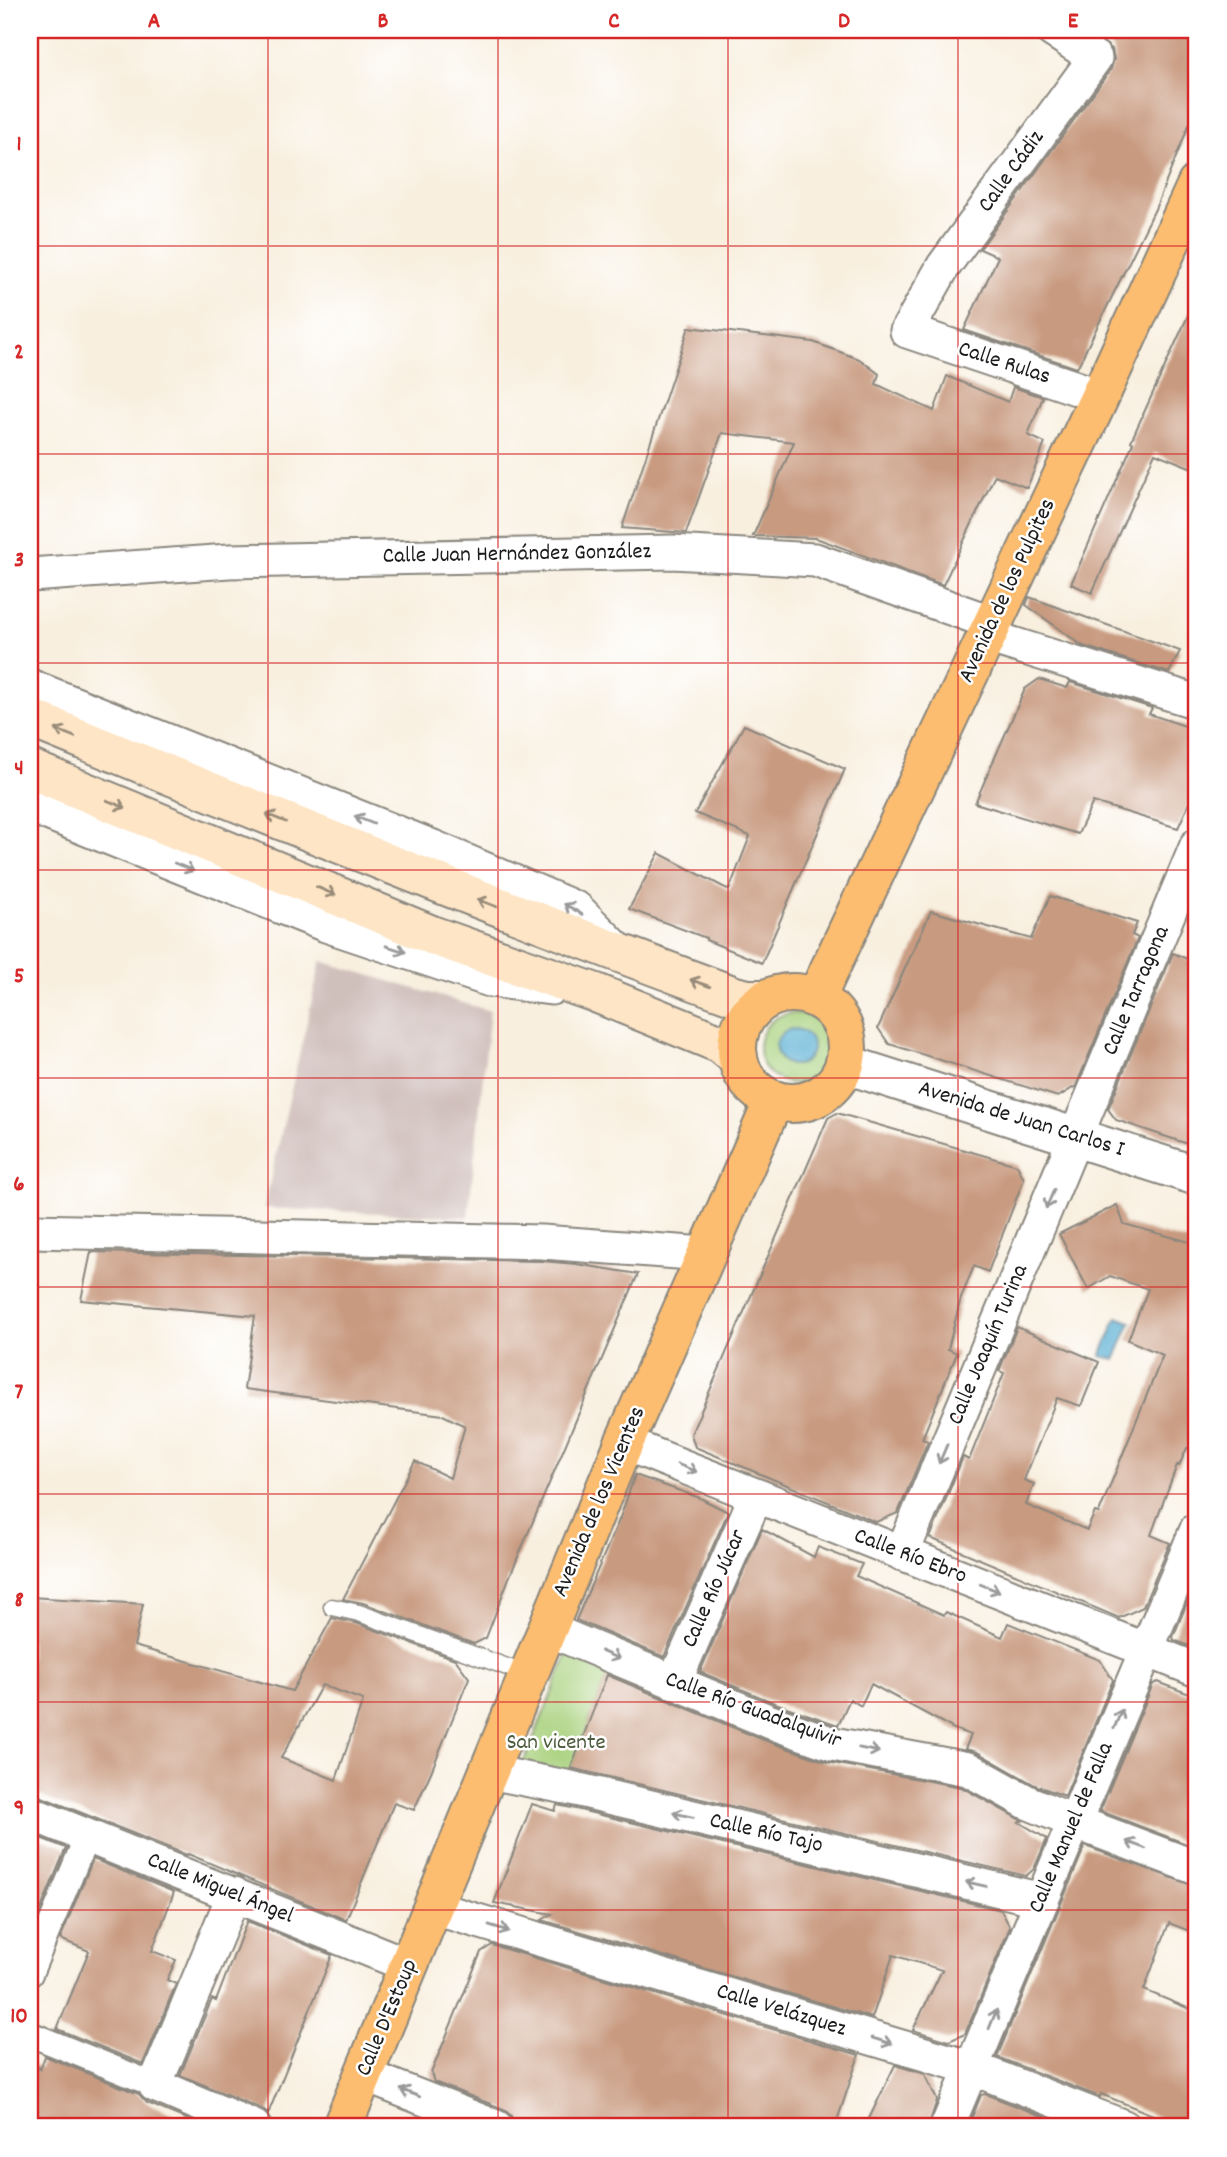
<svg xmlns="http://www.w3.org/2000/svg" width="1227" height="2157" viewBox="0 0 1227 2157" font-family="Dekko,sans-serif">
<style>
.industrial{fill:#d0c0bc}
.green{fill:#a7d07c;stroke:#62764c;stroke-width:2}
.water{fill:#55add2;stroke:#386477;stroke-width:2}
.building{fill:#c89a7f;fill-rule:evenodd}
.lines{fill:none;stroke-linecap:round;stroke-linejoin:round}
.service-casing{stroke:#8a867e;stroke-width:19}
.pedestrian-casing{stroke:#8a867e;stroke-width:28}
.minor-casing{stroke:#8a867e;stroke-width:37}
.tertiary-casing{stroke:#8a867e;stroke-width:42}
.secondary-casing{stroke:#8a867e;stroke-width:42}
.primary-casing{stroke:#8a867e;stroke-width:42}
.service{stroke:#fff;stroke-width:16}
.pedestrian{stroke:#fff;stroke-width:24}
.minor{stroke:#fff;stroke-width:33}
.tertiary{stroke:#fff;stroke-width:38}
.secondary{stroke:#fee5c5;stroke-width:38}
.primary{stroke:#fcbd6f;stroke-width:38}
.oneway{stroke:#988b79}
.oneway2{stroke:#999}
.grid{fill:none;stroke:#d62828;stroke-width:2;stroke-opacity:0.55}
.labels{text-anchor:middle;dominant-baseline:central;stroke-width:5;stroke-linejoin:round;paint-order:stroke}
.street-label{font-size:23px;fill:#1c1c1c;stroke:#fff}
.park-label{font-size:23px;fill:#4d5b3e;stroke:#fff}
.neatline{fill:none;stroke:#d62828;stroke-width:2.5}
.grid-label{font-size:23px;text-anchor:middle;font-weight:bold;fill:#d62828}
</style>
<rect width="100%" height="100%" fill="#fff"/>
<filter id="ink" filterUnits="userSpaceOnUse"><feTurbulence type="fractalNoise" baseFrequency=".0143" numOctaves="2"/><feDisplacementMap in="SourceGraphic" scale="14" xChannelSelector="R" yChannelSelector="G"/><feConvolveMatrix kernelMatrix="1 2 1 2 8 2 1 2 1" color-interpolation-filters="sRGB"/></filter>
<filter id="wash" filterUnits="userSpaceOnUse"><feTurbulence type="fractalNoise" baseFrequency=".00686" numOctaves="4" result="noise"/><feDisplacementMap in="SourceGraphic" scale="28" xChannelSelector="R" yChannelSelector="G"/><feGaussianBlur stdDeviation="1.57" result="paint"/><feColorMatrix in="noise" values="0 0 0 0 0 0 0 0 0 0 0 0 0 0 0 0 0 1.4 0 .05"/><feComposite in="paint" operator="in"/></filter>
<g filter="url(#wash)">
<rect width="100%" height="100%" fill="#f8efdf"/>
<path class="industrial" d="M 321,961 L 490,1011 L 468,1217 L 264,1208 Z"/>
<path class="green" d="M759 1048a35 35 0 1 1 70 0a35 35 0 1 1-70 0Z
M 568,1653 L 609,1671 L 569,1775 L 523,1764 Z"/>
<path class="water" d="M776 1047a18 18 0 1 1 36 0a18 18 0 1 1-36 0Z
M 1117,1317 L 1131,1322 L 1115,1360 L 1101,1356 Z"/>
<g id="blocks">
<path class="building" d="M 1087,30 L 1197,30 L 1197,105 L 1155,209 L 1077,368 L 964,330 L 998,257 L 980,249 L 1111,69 L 1114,59 L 1112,49 Z
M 1197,296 L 1197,470 L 1155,453 L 1092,593 L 1071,584 L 1133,443 L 1131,441 Z
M 689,327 L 813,342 L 859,359 L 879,374 L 876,384 L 934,411 L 947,376 L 1008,402 L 1013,387 L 1043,397 L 1028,435 L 1045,443 L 1027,488 L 995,475 L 943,585 L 816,538 L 753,536 L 794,442 L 722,433 L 686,533 L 622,528 Z
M 1029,597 L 1180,651 L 1169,673 L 1083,646 L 1026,605 Z
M 1039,679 L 1067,688 L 1070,682 L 1152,708 L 1149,714 L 1197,730 L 1197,786 L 1178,828 L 1093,802 L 1078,834 L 975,803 L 1025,689 Z
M 744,725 L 845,769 L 762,963 L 706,940 L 706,938 L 629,909 L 659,853 L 729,890 L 750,836 L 695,813 Z
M 1050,896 L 1137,923 L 1132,935 L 1138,938 L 1076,1086 L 1058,1097 L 889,1044 L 878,1028 L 931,911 L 1031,939 Z
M 1173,953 L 1197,963 L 1197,1147 L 1116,1120 L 1108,1109 Z
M 837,1113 L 1017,1165 L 1024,1179 L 988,1272 L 974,1266 L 961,1298 L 948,1349 L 957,1353 L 922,1439 L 928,1441 L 898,1513 L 876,1522 L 695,1447 L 691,1434 L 828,1118 Z
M 1117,1205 L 1124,1224 L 1197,1244 L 1197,1437 L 1192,1449 L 1187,1448 L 1179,1466 L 1177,1465 L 1151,1535 L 1170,1543 L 1143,1607 L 1119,1618 L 930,1538 L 963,1457 L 969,1460 L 1004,1373 L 999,1371 L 1017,1327 L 1099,1362 L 1081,1406 L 1057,1398 L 1024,1480 L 1034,1484 L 1026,1505 L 1087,1530 L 1095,1512 L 1099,1513 L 1163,1355 L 1128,1340 L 1148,1289 L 1110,1276 L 1088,1289 L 1059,1234 Z
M 91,1252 L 541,1261 L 576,1264 L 638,1274 L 509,1578 L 486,1638 L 474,1644 L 363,1603 L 343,1599 L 415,1461 L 450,1478 L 465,1426 L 443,1415 L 244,1389 L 255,1316 L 81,1300 Z
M 635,1475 L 700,1498 L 728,1512 L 664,1657 L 576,1620 L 620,1518 Z
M 762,1529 L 814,1557 L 818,1547 L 862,1564 L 856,1576 L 944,1615 L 946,1612 L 1002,1637 L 1008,1623 L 1100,1660 L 1113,1680 L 1065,1796 L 1035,1785 L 977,1752 L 965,1749 L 971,1735 L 954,1729 L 871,1684 L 861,1706 L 850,1699 L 838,1725 L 775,1703 L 700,1672 Z
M 1197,1578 L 1197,1649 L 1174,1640 L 1173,1637 Z
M 30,1597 L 143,1604 L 134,1646 L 292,1691 L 332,1618 L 356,1623 L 455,1659 L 469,1678 L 431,1772 L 414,1810 L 394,1803 L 346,1920 L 188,1854 L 187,1855 L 37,1795 L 30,1794 ZM 322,1685 L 363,1700 L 336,1780 L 281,1758 Z
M 607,1675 L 761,1739 L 827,1762 L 961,1787 L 1022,1821 L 1019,1822 L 1047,1839 L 1034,1869 L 1026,1876 L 571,1768 Z
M 1158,1682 L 1197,1697 L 1197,1848 L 1100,1811 L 1153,1684 Z
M 532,1804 L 555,1811 L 557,1805 L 567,1807 L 1001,1910 L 1010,1927 L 965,2034 L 949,2041 L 913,2030 L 942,1970 L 893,1955 L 872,2018 L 542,1920 L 552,1914 L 494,1903 Z
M 30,1834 L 66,1848 L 33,1928 L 30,1927 Z
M 1085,1846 L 1197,1887 L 1197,1934 L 1169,1923 L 1144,1990 L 1197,2012 L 1197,2127 L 1183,2127 L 1101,2094 L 1100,2097 L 997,2057 Z
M 93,1859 L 174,1892 L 152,1951 L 176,1960 L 167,1980 L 176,1984 L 143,2064 L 57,2029 L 89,1951 L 60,1939 Z
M 247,1921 L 332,1955 L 268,2114 L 262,2109 L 180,2075 L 212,1999 L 216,2001 Z
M 492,1945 L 859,2055 L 835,2127 L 515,2127 L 511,2116 L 504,2109 L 434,2082 L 431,2073 L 481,1952 Z
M 45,2056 L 139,2094 L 147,2103 L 205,2127 L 30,2127 L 30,2064 L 40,2069 Z
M 895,2065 L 925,2074 L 937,2100 L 928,2127 L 865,2127 Z
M 985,2094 L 1045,2117 L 1040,2127 L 968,2127 L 981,2095 Z"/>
</g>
</g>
<g filter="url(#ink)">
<use href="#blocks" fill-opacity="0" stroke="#8a867e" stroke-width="2"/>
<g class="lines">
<g class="service-casing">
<path id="service" d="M 332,1607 L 359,1613 L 529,1675"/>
</g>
<g class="pedestrian-casing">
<path id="pedestrian" d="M 30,1974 L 87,1836
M 30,2034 L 155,2085"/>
</g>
<g class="minor-casing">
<path id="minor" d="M 1052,30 L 1095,58 L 943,267 L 907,331 L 1100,396
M 30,575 L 229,561 L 672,552 L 815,560 L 993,623
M 987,636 L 1197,702
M 30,686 L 433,847 L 577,909 L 619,951
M 30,806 L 326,925 L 490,980 L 551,988
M 30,1231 L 542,1242 L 705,1254
M 624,1443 L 1197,1670
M 902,1554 L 1197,845
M 547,1629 L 768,1721 L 833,1744 L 968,1769 L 1027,1802 L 1075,1822 L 1197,1868
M 674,1683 L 756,1496
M 489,1772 L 571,1788 L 1042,1900
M 30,1813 L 410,1966
M 234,1894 L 155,2085 L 254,2127
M 434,1908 L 972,2068 L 1124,2127
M 364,2075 L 496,2127
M 947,2127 L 1197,1529"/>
</g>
<g class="tertiary-casing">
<path id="tertiary" d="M 845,1064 L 1197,1176"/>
</g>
<g class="secondary-casing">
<path id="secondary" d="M 30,718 C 264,814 498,909 735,996 L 748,999 L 766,999
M 30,769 L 434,936 L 596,993 L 721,1044 L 738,1058"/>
</g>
<g class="primary-casing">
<path id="primary" d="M737 1048a55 55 0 1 1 110 0a55 55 0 1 1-110 0Z
M 816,998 L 1100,396 L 1197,184
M 342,2127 L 624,1443 L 774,1100"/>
</g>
<use href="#service" class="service"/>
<use href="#pedestrian" class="pedestrian"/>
<use href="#minor" class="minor"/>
<use href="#tertiary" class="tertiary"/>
<use href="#secondary" class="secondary"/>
<use href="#primary" class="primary"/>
</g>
<defs><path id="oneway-shaft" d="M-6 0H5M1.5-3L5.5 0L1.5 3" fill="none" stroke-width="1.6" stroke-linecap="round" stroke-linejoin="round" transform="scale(1.75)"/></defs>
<g class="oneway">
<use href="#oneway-shaft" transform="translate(65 733) rotate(-158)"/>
<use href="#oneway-shaft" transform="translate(116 804) rotate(22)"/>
<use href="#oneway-shaft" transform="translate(276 818) rotate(-158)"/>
<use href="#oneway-shaft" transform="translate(326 891) rotate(23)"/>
<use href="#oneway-shaft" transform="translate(487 903) rotate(-159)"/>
<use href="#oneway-shaft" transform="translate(700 983) rotate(-160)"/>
</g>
<g class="oneway2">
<use href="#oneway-shaft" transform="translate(364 820) rotate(-158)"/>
<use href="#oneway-shaft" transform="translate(184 867) rotate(22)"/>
<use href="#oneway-shaft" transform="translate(573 909) rotate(-149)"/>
<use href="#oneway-shaft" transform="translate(396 949) rotate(18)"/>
<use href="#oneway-shaft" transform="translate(1050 1199) rotate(113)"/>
<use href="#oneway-shaft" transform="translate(943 1454) rotate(113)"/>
<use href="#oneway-shaft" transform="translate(687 1468) rotate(22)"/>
<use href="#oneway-shaft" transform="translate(990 1588) rotate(21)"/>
<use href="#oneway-shaft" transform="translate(610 1655) rotate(23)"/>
<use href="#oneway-shaft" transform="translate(1118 1719) rotate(-67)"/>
<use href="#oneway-shaft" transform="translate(869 1750) rotate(11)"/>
<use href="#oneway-shaft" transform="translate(683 1815) rotate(-167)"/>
<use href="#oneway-shaft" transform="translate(1136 1845) rotate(-159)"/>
<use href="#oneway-shaft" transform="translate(976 1884) rotate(-167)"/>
<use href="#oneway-shaft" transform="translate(499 1928) rotate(17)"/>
<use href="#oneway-shaft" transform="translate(993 2019) rotate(-68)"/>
<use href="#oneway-shaft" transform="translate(882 2041) rotate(17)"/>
<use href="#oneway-shaft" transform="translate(410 2093) rotate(-159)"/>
</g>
</g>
<path class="grid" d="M 268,30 L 268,2127M 498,30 L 498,2127M 728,30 L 728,2127M 958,30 L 958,2127M 30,246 L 1197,246M 30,454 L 1197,454M 30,663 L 1197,663M 30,870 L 1197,870M 30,1078 L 1197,1078M 30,1287 L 1197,1287M 30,1494 L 1197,1494M 30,1702 L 1197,1702M 30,1910 L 1197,1910"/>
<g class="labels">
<g class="street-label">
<text transform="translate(1012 172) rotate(-54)">Calle Cádiz</text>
<text transform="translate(1004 364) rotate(18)">Calle Rulas</text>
<text transform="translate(517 555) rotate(-1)">Calle Juan Hernández González</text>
<text transform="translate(1008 591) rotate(-65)">Avenida de los Pulpites</text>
<text transform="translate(1137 991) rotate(-67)">Calle Tarragona</text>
<text transform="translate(1021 1120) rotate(17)">Avenida de Juan Carlos I</text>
<text transform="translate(989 1345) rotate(-67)">Calle Joaquín Turina</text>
<text transform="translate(600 1502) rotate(-67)">Avenida de los Vicentes</text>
<text transform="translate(910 1557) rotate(21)">Calle Río Ebro</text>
<text transform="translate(715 1589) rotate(-66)">Calle Río Júcar</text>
<text transform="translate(753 1711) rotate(20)">Calle Río Guadalquivir</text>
<text transform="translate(1072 1828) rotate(-67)">Calle Manuel de Falla</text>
<text transform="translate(766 1834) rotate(13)">Calle Río Tajo</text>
<text transform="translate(220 1889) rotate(22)">Calle Miguel Ángel</text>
<text transform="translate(781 2011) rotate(17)">Calle Velázquez</text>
<text transform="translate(388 2018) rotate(-67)">Calle D'Estoup</text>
</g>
<g class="park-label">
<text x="556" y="1743">San vicente</text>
</g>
</g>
<rect width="1227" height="2157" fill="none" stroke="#fff" stroke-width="77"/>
<rect x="38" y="38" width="1150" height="2080" class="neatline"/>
<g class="grid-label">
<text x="154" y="27">A</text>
<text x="383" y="27">B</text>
<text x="614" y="27">C</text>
<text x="844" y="27">D</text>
<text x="1073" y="27">E</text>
<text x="19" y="150">1</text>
<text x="19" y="358">2</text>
<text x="19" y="566">3</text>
<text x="19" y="774">4</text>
<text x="19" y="982">5</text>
<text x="19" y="1190">6</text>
<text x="19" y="1398">7</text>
<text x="19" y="1606">8</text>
<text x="19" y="1814">9</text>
<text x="19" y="2022">10</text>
</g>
</svg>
